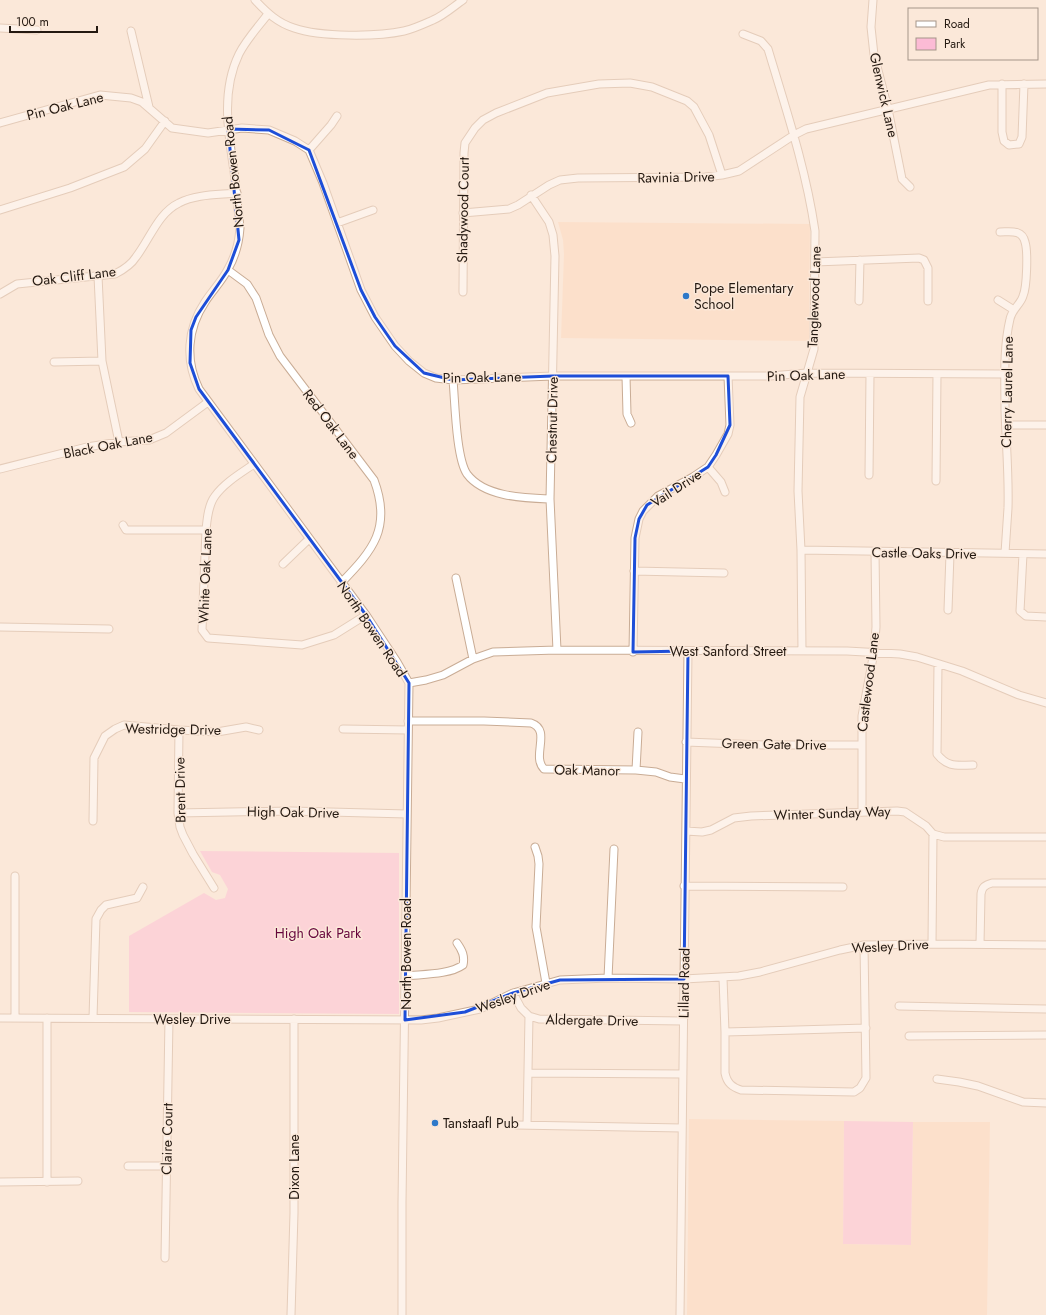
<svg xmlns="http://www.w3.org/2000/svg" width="1046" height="1315" viewBox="0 0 1046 1315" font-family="Jost,sans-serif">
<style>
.built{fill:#fdd8bb}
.green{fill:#fcbbd5}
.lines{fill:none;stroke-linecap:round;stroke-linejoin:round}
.minor-casing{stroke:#c9ac95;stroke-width:9}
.minor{stroke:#fff;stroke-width:7}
.marked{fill:none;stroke:#1d4ed8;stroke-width:3;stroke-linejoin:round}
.poi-dot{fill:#2e79c9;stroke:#fbe8d9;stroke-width:1.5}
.labels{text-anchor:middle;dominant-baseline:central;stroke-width:3;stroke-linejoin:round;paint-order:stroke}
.street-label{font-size:14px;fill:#241911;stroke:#fbe8d9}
.poi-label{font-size:14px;fill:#241911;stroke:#fbe8d9;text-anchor:start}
.park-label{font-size:14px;fill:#66063c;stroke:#fbe8d9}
</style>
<rect width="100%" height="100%" fill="#fbe8d9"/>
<path class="built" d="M 558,222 L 810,224 L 809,341 L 561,338 L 564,254 L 563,240 Z
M 689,1119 L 844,1121 L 843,1244 L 911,1245 L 913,1122 L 990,1122 L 987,1315 L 687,1315 Z"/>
<path class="green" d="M 200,851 L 399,853 L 399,1014 L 129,1012 L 129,936 L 204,893 L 216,900 L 225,898 L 228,889 L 220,875 L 212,872 Z
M 844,1121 L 913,1122 L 911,1245 L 843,1244 Z"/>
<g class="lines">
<g class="minor-casing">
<path id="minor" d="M 255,0 C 267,13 278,23 294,28 C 320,37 377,37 404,31 C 413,29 424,24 433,20 C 443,16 453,7 463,0
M 873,0 L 871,27 L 874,55 L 888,109 L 902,179 L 910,187
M 268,14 C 258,27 246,40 239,54 C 221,91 228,132 234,171 C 236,190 238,209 240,228 C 239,242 235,257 228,269 C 222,281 212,291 205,302 C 187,329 185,360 199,389 L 366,615 L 397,662 L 409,683 L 402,1203 L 402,1315
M 0,28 L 37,30
M 131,31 L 149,107
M 743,34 L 761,41 L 768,49 C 786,109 806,169 815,231 L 814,349 L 800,397 L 798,491 L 801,550 L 802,651
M 1002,84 L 1002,132 L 1004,141 L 1009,145 L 1019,144 L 1022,137 L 1024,84
M 0,123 L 100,95 L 131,98 L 142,102 L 172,128 L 208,133 L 242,128 L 269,130 L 295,141 L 309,150 L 323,183 L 361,290 L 375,317 L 395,346 L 409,361 L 424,373 L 436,378 L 453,380 L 553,376 L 770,376 L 807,373 L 1005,374
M 309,150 L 331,125 L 337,116
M 531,195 L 549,222 L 553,235 L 555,256 L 550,499 L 557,650
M 0,210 L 70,188 L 124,167 L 145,149 L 165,121
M 463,213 L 509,209 L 518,205 L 549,185 L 560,180 L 578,178 L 705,177 L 722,175 L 739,171 L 794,135 L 806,129 L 989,85 L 1046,84
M 337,223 L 373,210
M 1000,232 C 1010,232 1022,229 1025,242 C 1028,251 1027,287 1023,296 C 1021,304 1012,309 1010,319 C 1003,349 1005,380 1005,410 C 1006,443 1009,476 1008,508 C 1007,523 1006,538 1005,553
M 815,262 L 919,258 L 924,260 L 928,268 L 928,301
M 228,270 L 247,284 L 256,298 L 269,335 L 280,356 L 374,480 C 392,528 373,550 341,583
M 98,276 L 102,361 L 119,442
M 463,292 L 464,153 L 465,143 L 475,128 L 483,120 L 496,113 L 547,93 L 599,84 L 630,83 L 652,87 L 687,101 L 694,107 L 709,135 L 722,175
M 0,294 L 17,284 L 115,274 C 123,270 131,265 136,257 C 150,239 158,213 179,203 C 196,194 219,195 237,193
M 998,300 L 1014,310
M 859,301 L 860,260
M 54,362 L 102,361
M 626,376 L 627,414 L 631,423
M 453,380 C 455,401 456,458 467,474 C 484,497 524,498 550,499
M 1006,425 L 1046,425
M 254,464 C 241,473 224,483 215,496 C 208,505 207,520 206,530 L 202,630 L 208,638 L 302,645 L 334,635 L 366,615
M 708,467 L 721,482 L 725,492
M 0,469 L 87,447 L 119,442 L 149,440 L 166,433 L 208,402
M 869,475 L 870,374
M 936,481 L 937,374
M 123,525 L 126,530 L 206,530
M 801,550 L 1046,554
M 1023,554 L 1020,611 L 1026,616 L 1046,617
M 283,564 L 309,539
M 634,571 L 724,573
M 456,578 L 473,659
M 948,610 L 950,554
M 0,627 L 109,629
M 633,652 L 635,538 L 639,519 L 643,511 L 658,496 L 693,477 L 708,467 L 716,455 L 728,434 L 730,425 L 728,376
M 938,664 L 937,754 C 948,768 957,765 973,765
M 409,683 L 426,680 L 443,675 L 473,659 L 493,652 L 557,650 L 847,651 L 900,654 L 917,657 L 962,671 L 1019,695 L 1046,703
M 408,721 L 484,721 L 531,723 C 552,730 531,756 544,769 L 636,770 L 656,772 L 670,777 L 685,779
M 343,729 L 408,730
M 179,730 L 178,813 L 180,827 L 183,835 L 193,854 L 214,888
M 686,742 L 764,745 L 861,745
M 636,770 L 638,732
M 862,812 L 862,716 L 874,652 L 876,627 L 875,552
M 178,813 L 291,811 L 407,814
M 93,821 L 94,758 L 105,736 L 115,729 L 124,725 L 179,730 L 217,732 L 246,727 L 259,730
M 686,831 L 702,832 L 711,830 L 734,818 L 751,816 L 897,811 L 905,812 L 926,826 L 933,834 L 944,837 L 1046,837
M 535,847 L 538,856 L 539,864 L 536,927 L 546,983
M 15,876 L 15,1018
M 684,886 L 843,887
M 932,944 L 933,834
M 980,944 L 981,894 C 982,887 985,885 992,883 L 1046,883
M 405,976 C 422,974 449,975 463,965 C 465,956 462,950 457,943
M 608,978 L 614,849
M 723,978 L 725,1032 L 725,1073 C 727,1083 732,1087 741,1090 L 854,1092 L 860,1088 L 866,1078 L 864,945
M 513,993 L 521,1008 L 529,1016 L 539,1019 L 683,1021
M 899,1006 L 1046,1009
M 0,1018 L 421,1020 L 438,1018 L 480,1009 L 513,993 L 560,980 L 608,978 L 684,979 L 739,976 L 760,972 L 840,950 L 864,945 L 932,944 L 1046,945
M 93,1018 L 96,919 L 101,910 L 106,905 L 137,898 L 143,887
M 725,1032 L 866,1028
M 909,1036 L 1046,1035
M 528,1073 L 683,1074
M 937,1079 L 959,1082 L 978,1086 L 1023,1102 L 1046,1103
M 516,1125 L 682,1128
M 527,1125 L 529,1016
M 128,1166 L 167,1166
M 0,1182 L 78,1181
M 47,1182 L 47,1018
M 165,1258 L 169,1019
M 291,1315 L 294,1213 L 294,1019
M 680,1315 L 688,651"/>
</g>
<use href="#minor" class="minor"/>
</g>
<path d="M0 0H1046V1315H0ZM 228,129 L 269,130 L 309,150 L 361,290 L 375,317 L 395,346 L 424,373 L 453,380 L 553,376 L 728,376 L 730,425 L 716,455 L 708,467 L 647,505 L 639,519 L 635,538 L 633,652 L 688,651 L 684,979 L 560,980 L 513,993 L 465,1012 L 405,1020 L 409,683 L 366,615 L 199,389 L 190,363 L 191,330 L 196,317 L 228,270 L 239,240 Z" fill="#fbe8d9" fill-opacity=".55" fill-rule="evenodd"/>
<path class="marked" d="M 228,129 L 269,130 L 309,150 L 361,290 L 375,317 L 395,346 L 424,373 L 453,380 L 553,376 L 728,376 L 730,425 L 716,455 L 708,467 L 647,505 L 639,519 L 635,538 L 633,652 L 688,651 L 684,979 L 560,980 L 513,993 L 465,1012 L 405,1020 L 409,683 L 366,615 L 199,389 L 190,363 L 191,330 L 196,317 L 228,270 L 239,240 Z"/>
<g class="poi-dot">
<circle cx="686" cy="296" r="4"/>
<circle cx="435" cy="1123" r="4"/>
</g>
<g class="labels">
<g class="street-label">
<text transform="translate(884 95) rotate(77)">Glenwick Lane</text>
<text transform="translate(65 106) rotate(-14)">Pin Oak Lane</text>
<text transform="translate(233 172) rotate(-96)">North Bowen Road</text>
<text transform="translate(676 177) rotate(-1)">Ravinia Drive</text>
<text transform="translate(463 210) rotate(-89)">Shadywood Court</text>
<text transform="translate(74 276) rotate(-7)">Oak Cliff Lane</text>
<text transform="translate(814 297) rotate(-88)">Tanglewood Lane</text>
<text transform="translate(806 375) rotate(-2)">Pin Oak Lane</text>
<text transform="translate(482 377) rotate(-1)">Pin Oak Lane</text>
<text transform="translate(1007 392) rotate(-89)">Cherry Laurel Lane</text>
<text transform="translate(552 420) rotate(-89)">Chestnut Drive</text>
<text transform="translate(331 424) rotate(53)">Red Oak Lane</text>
<text transform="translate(108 445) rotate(-11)">Black Oak Lane</text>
<text transform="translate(676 488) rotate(-33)">Vail Drive</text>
<text transform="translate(924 553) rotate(1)">Castle Oaks Drive</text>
<text transform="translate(205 576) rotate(-88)">White Oak Lane</text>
<text transform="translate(372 629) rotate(56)">North Bowen Road</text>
<text x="728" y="651">West Sanford Street</text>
<text transform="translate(868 682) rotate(-83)">Castlewood Lane</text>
<text transform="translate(173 729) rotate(1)">Westridge Drive</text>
<text transform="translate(774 744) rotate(1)">Green Gate Drive</text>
<text transform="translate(587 770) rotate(1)">Oak Manor</text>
<text transform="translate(180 790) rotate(-91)">Brent Drive</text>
<text transform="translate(293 812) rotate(1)">High Oak Drive</text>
<text transform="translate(832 813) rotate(-2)">Winter Sunday Way</text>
<text transform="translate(890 946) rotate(-3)">Wesley Drive</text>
<text transform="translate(406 954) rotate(-90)">North Bowen Road</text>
<text transform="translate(684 983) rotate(-89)">Lillard Road</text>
<text transform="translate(513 996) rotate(-19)">Wesley Drive</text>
<text x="192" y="1019">Wesley Drive</text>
<text transform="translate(592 1020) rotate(1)">Aldergate Drive</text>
<text transform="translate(167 1139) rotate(-89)">Claire Court</text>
<text transform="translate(294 1167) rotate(-90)">Dixon Lane</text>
</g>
<g class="poi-label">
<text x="694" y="288">Pope Elementary<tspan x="694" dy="16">School</tspan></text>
<text x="443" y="1123">Tanstaafl Pub</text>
</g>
<g class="park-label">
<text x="318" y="933">High Oak Park</text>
</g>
</g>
<rect x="908" y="8" width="130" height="52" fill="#fbe8d9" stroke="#a59589"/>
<rect x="916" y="21" width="20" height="6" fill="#ffffff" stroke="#a59589"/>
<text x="944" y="28" font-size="12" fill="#241911">Road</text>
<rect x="916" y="38" width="20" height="12" fill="#fcbbd5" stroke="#a59589"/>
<text x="944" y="48" font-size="12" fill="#241911">Park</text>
<path d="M10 26v6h87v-6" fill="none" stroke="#241911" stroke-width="2"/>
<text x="16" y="26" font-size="12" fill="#241911" stroke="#fbe8d9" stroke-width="3" paint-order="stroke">100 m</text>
</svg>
